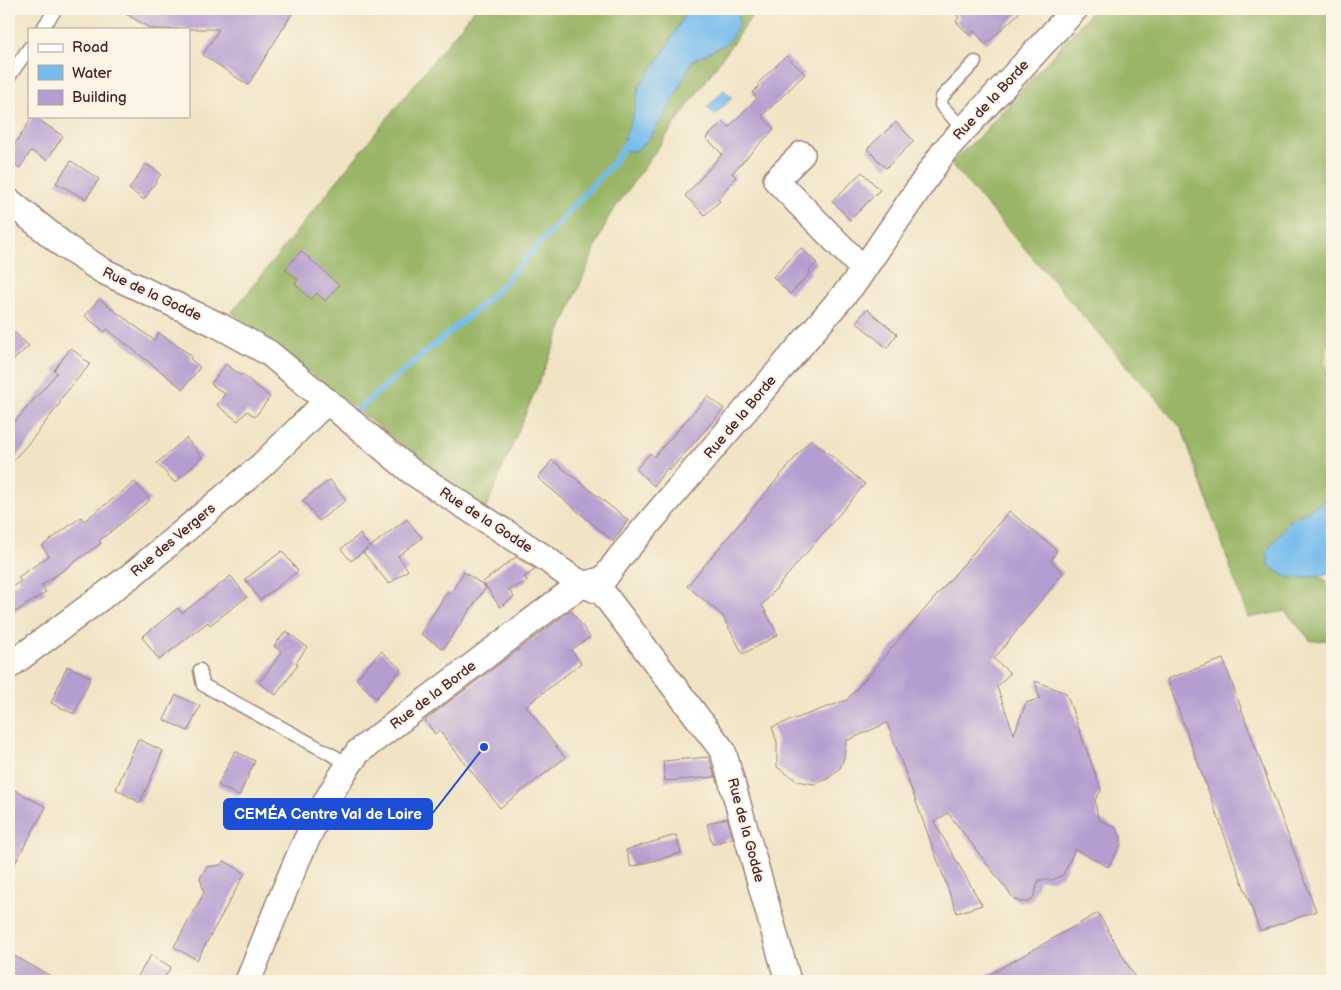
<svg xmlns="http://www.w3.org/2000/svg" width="1341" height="990" viewBox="0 0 1341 990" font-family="'Balsamiq Sans',sans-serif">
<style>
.green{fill:#c2d578;stroke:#867a52}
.forest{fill:#99b668;stroke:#726a4a}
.water{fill:#75bced;stroke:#606e8c}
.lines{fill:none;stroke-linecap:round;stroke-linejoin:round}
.stream{stroke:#75bced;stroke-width:6}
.building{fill:#b49dd0}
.lane-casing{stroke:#9d8278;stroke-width:15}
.street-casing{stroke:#9d8278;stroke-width:28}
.lane{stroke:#fff;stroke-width:12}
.street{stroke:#fff;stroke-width:25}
.labels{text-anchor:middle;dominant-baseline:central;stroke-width:4;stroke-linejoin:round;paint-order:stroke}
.street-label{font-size:14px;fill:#4a1f2b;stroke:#fcf5e5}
.leader{fill:none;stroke:#1d4ed8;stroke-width:2}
.callout-dot{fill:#1d4ed8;stroke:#fcf5e5;stroke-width:2}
.callout{fill:#1d4ed8;stroke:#1d4ed8;stroke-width:2}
.callout-label{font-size:15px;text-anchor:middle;font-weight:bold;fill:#fff}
</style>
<rect width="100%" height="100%" fill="#fcf5e5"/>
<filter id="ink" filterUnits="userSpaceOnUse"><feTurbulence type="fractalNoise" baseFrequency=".02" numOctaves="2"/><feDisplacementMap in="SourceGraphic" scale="10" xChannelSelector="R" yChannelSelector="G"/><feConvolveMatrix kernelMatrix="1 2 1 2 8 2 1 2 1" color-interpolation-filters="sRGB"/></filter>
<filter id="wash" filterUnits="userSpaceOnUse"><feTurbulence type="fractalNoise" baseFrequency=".0096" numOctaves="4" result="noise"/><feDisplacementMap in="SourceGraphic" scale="20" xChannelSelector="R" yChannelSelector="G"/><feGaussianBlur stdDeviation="1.12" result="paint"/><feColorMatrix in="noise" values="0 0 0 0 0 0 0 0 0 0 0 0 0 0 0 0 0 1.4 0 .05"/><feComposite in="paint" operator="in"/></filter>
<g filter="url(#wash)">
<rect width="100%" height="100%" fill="#f0e4c5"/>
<path class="green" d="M 1332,322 L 1332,387 L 1323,362 Z"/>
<path class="forest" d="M 475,9 L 757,9 L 608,218 L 485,510 L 232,312 Z
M 1094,9 L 1327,9 L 1332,38 L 1332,321 L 1323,362 L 1332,387 L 1332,497 L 1325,499 L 1289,578 L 1321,576 L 1332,587 L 1332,640 L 1311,641 L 1285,611 L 1248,618 L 1182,429 L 950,163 L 981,135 Z"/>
<path class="water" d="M 688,9 L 738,9 L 739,25 L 728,43 L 692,61 L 666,115 L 647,141 L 635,151 L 626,151 L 623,142 L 633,116 L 639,87 L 663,53 Z
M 724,90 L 732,98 L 715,115 L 707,107 Z
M 1332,497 L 1332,571 L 1321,576 L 1289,578 L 1269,566 L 1267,551 L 1290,520 Z"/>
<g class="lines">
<path class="stream" d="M 357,410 L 490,298 L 615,161 L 628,140"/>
</g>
<g id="blocks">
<path class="building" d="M 118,9 L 295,9 L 248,85 L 203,55 L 219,29 L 151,29 Z
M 952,9 L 1023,9 L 986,44 L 974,31 L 969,35 L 956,21 L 959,18 Z
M 786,56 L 805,74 L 762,116 L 774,129 L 732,173 L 736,177 L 718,199 L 720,201 L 705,215 L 685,196 L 722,154 L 706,138 L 723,122 L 729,127 L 757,98 L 752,93 L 759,86 L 757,84 Z
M 33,116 L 63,136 L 47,160 L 31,151 L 20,168 L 9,161 L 9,153 Z
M 896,122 L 914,141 L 886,168 L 867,149 Z
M 71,161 L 99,179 L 86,199 L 56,183 Z
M 146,164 L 161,174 L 144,200 L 129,189 Z
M 862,172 L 880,190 L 850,220 L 832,201 Z
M 801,248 L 817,263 L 809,271 L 811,272 L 790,294 L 773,277 Z
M 301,251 L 339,285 L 325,301 L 317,293 L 311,299 L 295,284 L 298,280 L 285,269 Z
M 99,299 L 154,340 L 159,333 L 192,356 L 190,359 L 200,367 L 183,389 L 107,329 L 105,332 L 85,316 Z
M 867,309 L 897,334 L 887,348 L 856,322 Z
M 9,327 L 29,346 L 9,364 Z
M 71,348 L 90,364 L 59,401 L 61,402 L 34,437 L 9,465 L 9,428 L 57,373 L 54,370 Z
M 226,364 L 240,375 L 242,374 L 270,397 L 255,417 L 247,411 L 238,421 L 217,405 L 225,394 L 211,384 Z
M 708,396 L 724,409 L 670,470 L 667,468 L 654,486 L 636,469 L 650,453 L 654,457 Z
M 186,438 L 202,457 L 175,483 L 157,463 Z
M 811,439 L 865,484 L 762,605 L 778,635 L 743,654 L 722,615 L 687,586 Z
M 552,460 L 628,520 L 613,541 L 538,478 Z
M 330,480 L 346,500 L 319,521 L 303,500 Z
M 135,482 L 150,500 L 99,541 L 101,543 L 41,586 L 46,592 L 9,616 L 9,589 L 21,581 L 18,577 L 49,556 L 42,546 L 81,517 L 84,521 Z
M 1009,511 L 1057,550 L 1051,561 L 1063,573 L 994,659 L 1010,673 L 997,687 L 1014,734 L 1026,703 L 1040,698 L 1035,681 L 1066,693 L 1100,787 L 1101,791 L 1095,800 L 1098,819 L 1116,828 L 1121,837 L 1121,845 L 1108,867 L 1075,849 L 1063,875 L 1052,880 L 1039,880 L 1033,898 L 1028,902 L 1020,902 L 1014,899 L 948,813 L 934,822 L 982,905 L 957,913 L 887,723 L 846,741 L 844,758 L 840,768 L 829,778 L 815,784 L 797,781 L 777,767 L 777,742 L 772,727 L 847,700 Z
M 407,519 L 422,538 L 398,556 L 408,570 L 389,584 L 363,552 L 368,548 L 351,561 L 341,549 L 360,534 L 370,547 Z
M 282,551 L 298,571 L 260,600 L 245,579 Z
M 516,557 L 536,569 L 524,577 L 528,581 L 509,590 L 514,597 L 500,607 L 483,582 Z
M 464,572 L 486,587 L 443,649 L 421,634 L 447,592 L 450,594 Z
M 231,576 L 247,597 L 210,625 L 208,622 L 159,660 L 142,637 L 178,608 L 182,613 Z
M 571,610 L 590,637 L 571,650 L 581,663 L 526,706 L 565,758 L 500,808 L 439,730 L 435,734 L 425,720 Z
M 286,631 L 307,647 L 296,663 L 298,665 L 276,695 L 259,683 L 282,652 L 274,646 Z
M 381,651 L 401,669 L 376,698 L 356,679 Z
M 1223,659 L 1316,911 L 1260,931 L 1167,679 Z
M 67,666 L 91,677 L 74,714 L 51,703 Z
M 176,695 L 200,706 L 188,731 L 164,720 Z
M 138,739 L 163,751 L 140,803 L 116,789 Z
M 235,751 L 255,761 L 239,796 L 218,785 Z
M 709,757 L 715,777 L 665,781 L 663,761 Z
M 9,787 L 46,807 L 9,874 Z
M 727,818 L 733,838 L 712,844 L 707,824 Z
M 676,835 L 681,853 L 631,867 L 626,850 Z
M 224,861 L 245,873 L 197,960 L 174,947 L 204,893 L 200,878 L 207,867 L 221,865 Z
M 1098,913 L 1137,981 L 978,981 Z
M 9,953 L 60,981 L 9,981 Z
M 151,955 L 171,967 L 162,981 L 135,981 Z"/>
</g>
</g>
<g filter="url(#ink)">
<use href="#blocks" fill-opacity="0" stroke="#9d8278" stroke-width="1"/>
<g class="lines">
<g class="lane-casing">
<path id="lane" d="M 42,29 L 56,9
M 9,77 L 29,48
M 963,129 L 941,105 L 942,97 L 975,62
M 200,670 L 203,685 L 349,764"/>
</g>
<g class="street-casing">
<path id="street" d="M 802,154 L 776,180 L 863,269
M 9,201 L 66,247 L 103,271 L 220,326 L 269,353 L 412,472 L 548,560 C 565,575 582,585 603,593 L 723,751 L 788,981
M 9,666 L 133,574 L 261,466 L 327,401
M 248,981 C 280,904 307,820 358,752 L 566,595 L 583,585 L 604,579 L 620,557 L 855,282 L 945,150 L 1075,9"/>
</g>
<use href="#lane" class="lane"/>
<use href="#street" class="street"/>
</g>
</g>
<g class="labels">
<g class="street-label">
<text transform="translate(991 100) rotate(-47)">Rue de la Borde</text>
<text transform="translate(152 294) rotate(25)">Rue de la Godde</text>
<text transform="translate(740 417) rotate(-50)">Rue de la Borde</text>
<text transform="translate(486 520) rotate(33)">Rue de la Godde</text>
<text transform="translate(173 540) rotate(-40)">Rue des Vergers</text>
<text transform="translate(433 695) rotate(-37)">Rue de la Borde</text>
<text transform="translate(746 830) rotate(75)">Rue de la Godde</text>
</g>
</g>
<path class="leader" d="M484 747L432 814"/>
<circle class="callout-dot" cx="484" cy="747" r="5"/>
<rect class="callout" x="224" y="799" width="208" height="30" rx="5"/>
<g class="callout-label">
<text x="328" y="819">CEMÉA Centre Val de Loire</text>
</g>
<rect width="1341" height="990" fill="none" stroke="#fcf5e5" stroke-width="30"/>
<rect x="28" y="28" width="162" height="90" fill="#fcf5e5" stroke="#b59f9b"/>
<rect x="38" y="44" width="25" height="8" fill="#ffffff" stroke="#b59f9b"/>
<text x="72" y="52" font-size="15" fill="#4a1f2b">Road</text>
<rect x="38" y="65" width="25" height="15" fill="#75bced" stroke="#b59f9b"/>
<text x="72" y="78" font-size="15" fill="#4a1f2b">Water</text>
<rect x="38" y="90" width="25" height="15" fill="#b49dd0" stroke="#b59f9b"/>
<text x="72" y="102" font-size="15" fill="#4a1f2b">Building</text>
</svg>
